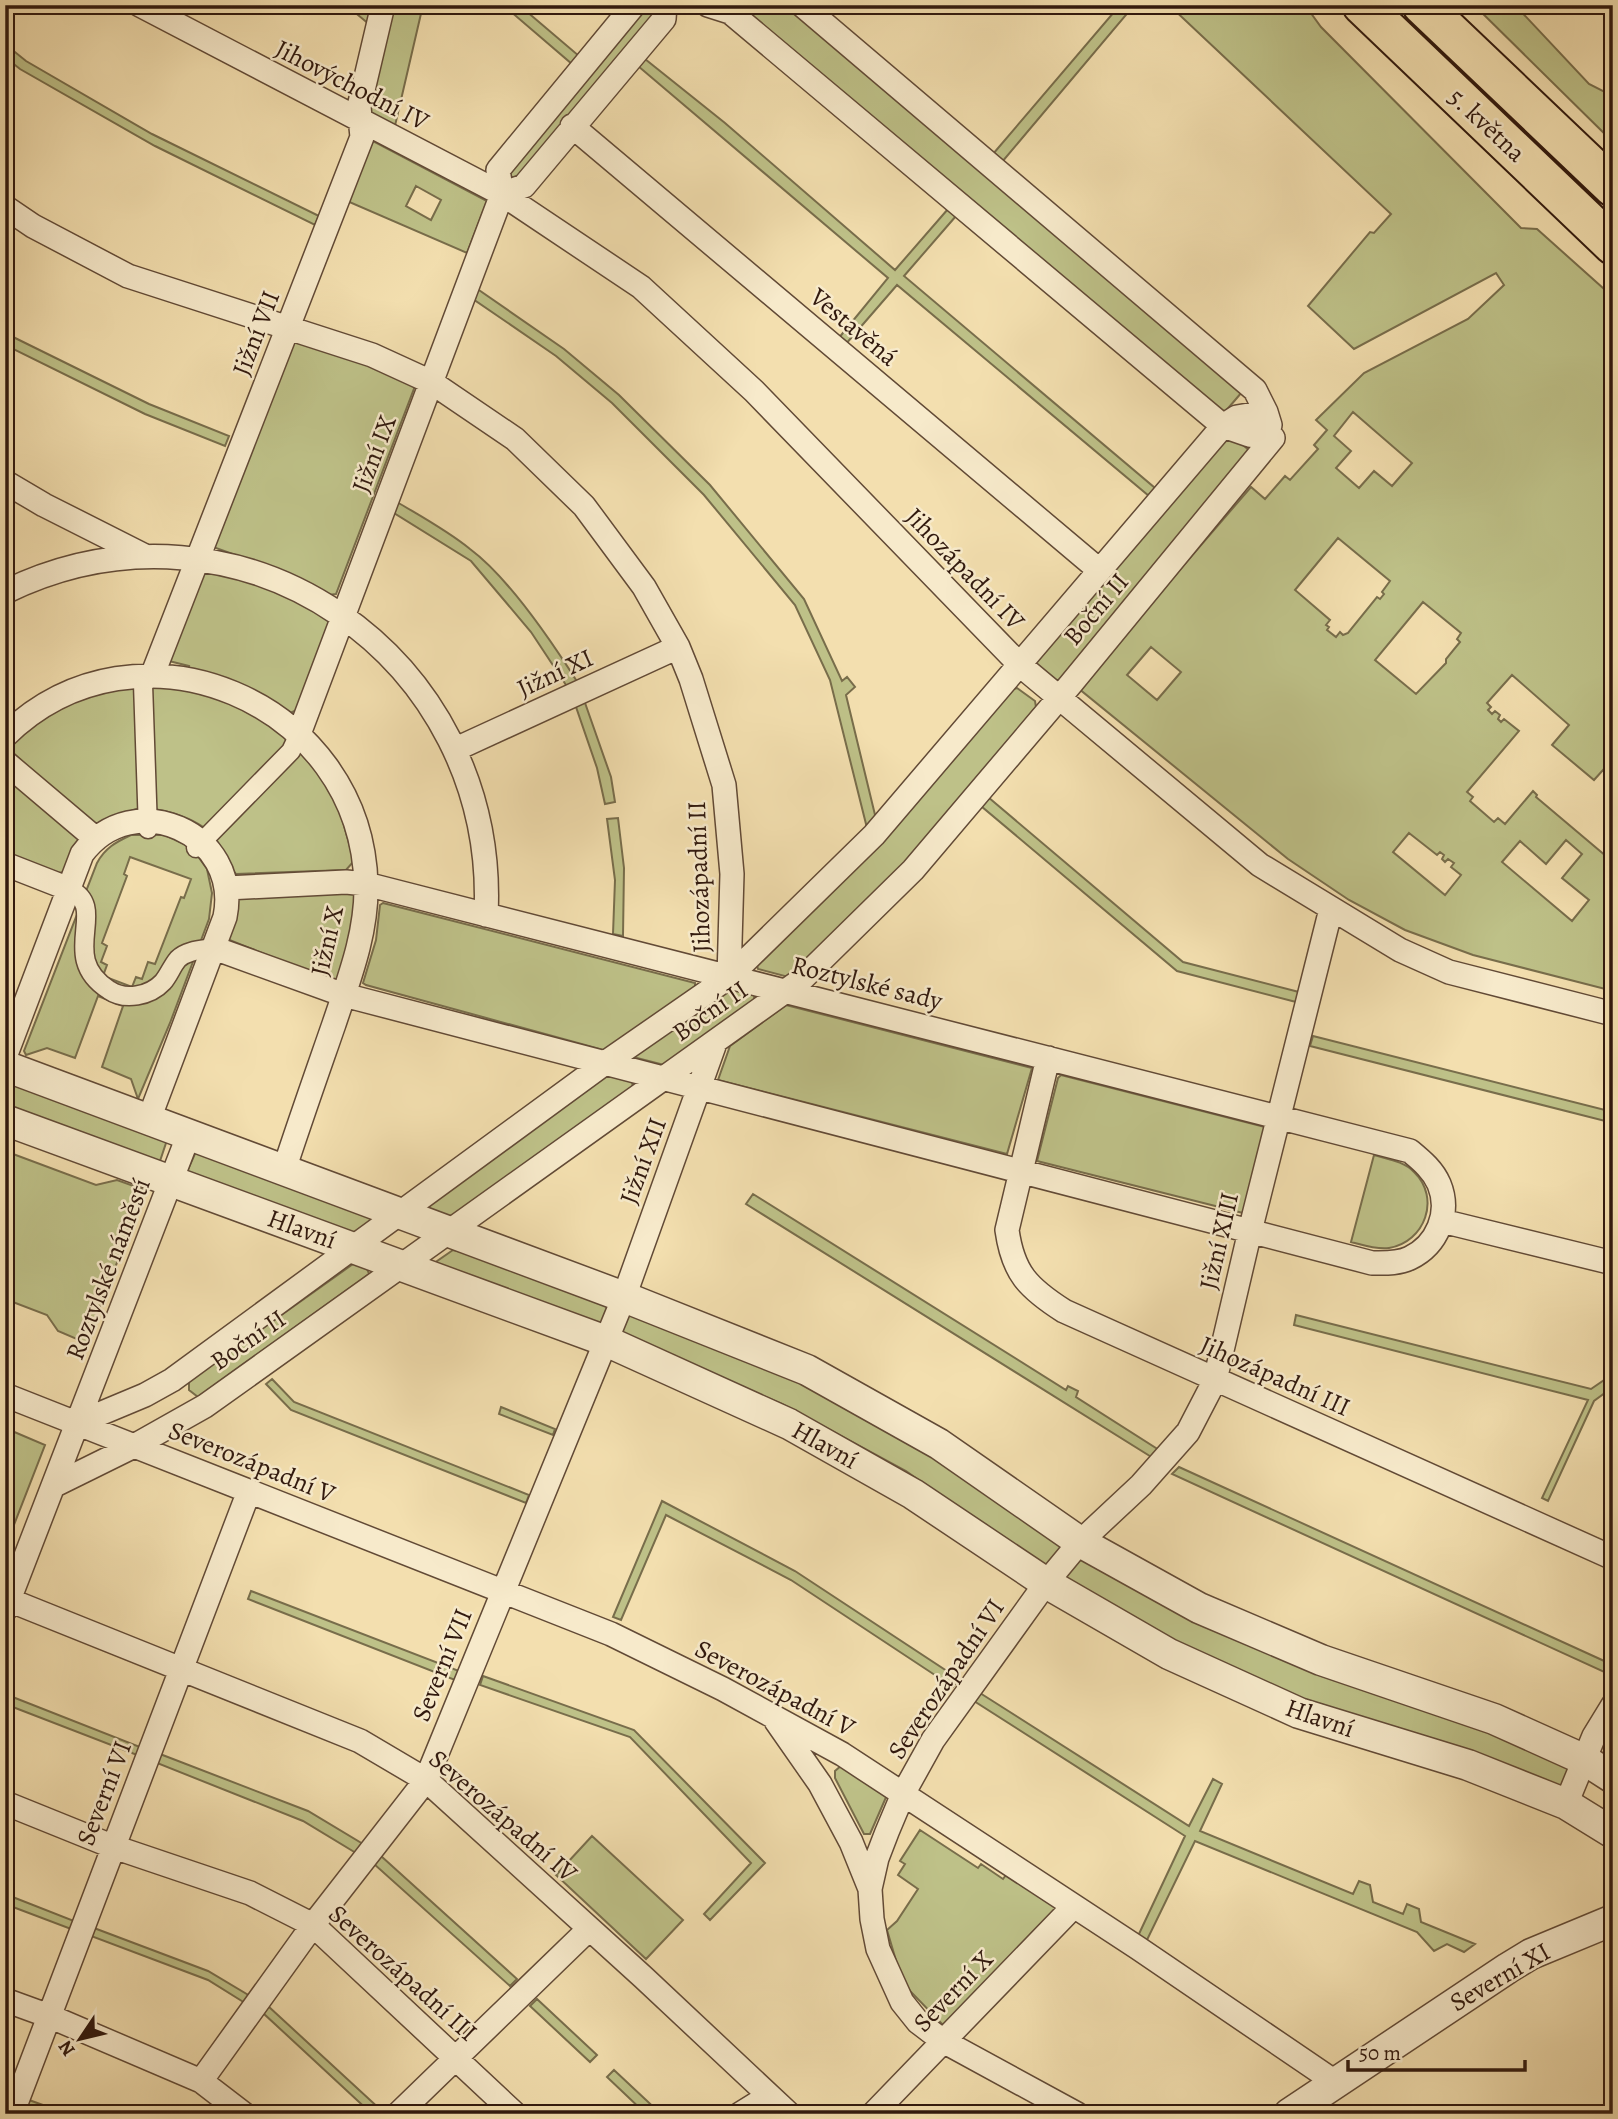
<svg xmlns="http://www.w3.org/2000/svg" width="1618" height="2119" viewBox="0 0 1618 2119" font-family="Alegreya,serif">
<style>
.green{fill:#bec188;stroke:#786d4b;stroke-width:2;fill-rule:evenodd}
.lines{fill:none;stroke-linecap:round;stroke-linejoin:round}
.pedestrian-casing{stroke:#624a36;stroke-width:21}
.minor-casing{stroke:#624a36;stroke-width:26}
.tertiary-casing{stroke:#624a36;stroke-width:33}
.trunk-casing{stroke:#31190e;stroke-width:42}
.pedestrian{stroke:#f7eacb;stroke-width:18}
.minor{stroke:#f7eacb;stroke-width:23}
.tertiary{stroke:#f7eacb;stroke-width:30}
.trunk{stroke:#f3dfaf;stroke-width:38}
.labels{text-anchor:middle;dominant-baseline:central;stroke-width:5;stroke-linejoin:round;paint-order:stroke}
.street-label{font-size:26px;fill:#31190e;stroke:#f7eacb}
</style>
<rect width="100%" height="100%" fill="#f3dfaf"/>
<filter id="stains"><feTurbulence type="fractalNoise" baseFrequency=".00286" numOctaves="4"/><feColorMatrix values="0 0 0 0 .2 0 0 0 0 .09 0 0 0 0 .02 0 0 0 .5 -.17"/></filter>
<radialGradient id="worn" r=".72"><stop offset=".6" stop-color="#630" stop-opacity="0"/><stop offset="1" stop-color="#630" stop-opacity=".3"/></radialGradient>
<path class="green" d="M 346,5 L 365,5 L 369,8 L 370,5 L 374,5 L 370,25 Z
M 394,5 L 423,5 L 394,130 L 369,114 Z
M 503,5 L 519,5 L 579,56 L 572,64 Z
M 652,5 L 655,13 L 515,180 L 510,177 L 509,172 L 647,6 Z
M 734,5 L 788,5 L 1242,392 L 1224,413 Z
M 1120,5 L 1126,5 L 1131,9 L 1002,162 L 993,154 Z
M 1169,5 L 1305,5 L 1321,27 L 1521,228 L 1537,229 L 1613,297 L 1613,785 L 1610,783 L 1612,779 L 1603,770 L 1594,780 L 1552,745 L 1569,725 L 1512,675 L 1487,703 L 1491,707 L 1488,710 L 1492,714 L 1495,711 L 1500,715 L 1498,719 L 1501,722 L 1504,719 L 1519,731 L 1467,792 L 1473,797 L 1470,801 L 1494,822 L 1498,818 L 1505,824 L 1533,791 L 1537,795 L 1536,797 L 1613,862 L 1613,907 L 1609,912 L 1613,915 L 1613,991 L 1473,955 L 1405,930 L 1349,900 L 1288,859 L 1078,688 L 1251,487 L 1265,499 L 1285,476 L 1290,480 L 1318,449 L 1314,445 L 1327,430 L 1316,420 L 1364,373 L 1468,319 L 1504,285 L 1496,273 L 1354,349 L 1308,306 L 1370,232 L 1374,233 L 1391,214 ZM 1353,412 L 1412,463 L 1392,486 L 1374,471 L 1359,488 L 1336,468 L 1351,451 L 1334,436 ZM 1338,538 L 1390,581 L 1382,592 L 1384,594 L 1380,599 L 1377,597 L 1348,633 L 1343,635 L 1340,632 L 1336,637 L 1327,630 L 1329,627 L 1326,625 L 1330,620 L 1295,590 ZM 1423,602 L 1461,633 L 1457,639 L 1460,642 L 1446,659 L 1446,663 L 1416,694 L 1375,660 ZM 1151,647 L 1181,672 L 1157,700 L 1127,675 ZM 1409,833 L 1437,855 L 1440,852 L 1444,855 L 1442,859 L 1445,862 L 1448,859 L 1454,863 L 1451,867 L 1461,875 L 1445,895 L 1393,852 ZM 1566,840 L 1582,854 L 1562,878 L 1589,900 L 1572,921 L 1502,862 L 1520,841 L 1546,864 Z
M 1474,5 L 1515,5 L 1589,84 L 1613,96 L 1613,142 Z
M 5,44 L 26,61 L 152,134 L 319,216 L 315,225 L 155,146 L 20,69 L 5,57 Z
M 645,59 L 725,123 L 895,270 L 948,209 L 956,216 L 904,276 L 1155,488 L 1149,496 L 897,285 L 845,345 L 838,339 L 888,278 L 638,66 Z
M 373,141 L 487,201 L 467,253 L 347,201 ZM 416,186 L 441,200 L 431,220 L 406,206 Z
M 476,288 L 564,349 L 619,395 L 710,485 L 804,599 L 842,681 L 847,677 L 855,687 L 846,695 L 876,819 L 867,828 L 830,680 L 795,605 L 704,495 L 612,403 L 556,356 L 473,299 Z
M 5,333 L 149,404 L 229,436 L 225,446 L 145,414 L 5,345 Z
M 296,338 L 375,367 L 415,386 L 336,594 L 328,595 L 272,568 L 213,547 Z
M 1225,435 L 1233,436 L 1252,453 L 1061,682 L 1055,682 L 1034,665 Z
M 397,502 C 422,517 448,531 470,549 C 509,578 552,642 578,683 L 568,688 L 531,632 L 471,561 L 394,513 Z
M 203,571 C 232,576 316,598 330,623 L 299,709 L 288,714 L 188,670 L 189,666 L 169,661 Z
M 143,684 L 197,690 L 239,704 L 275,726 L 320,774 L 339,808 L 354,861 L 346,870 L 236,874 C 227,865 224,851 217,841 C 204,820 161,806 137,809 C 122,812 105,825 90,824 L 11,751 L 10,743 L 37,721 L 90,694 Z
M 1017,688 L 1035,701 L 1036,707 L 908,864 L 792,978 L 758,969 L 756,962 L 1011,690 Z
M 584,700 L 611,777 L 615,802 L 605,804 L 597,768 L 575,704 Z
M 5,771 L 79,836 L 80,842 L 65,872 L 58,873 L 5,854 Z
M 988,797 L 1183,962 L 1299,992 L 1296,1002 L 1177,971 L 981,806 Z
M 618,818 L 624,868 L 623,936 L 613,934 L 615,880 L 607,819 Z
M 131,835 L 165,835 L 192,848 L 207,869 L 212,893 L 209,919 L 170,1023 L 138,1099 L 131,1079 L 102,1067 L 123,1006 L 98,996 L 75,1058 L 47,1048 L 26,1055 L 24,1051 L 97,863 C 105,848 116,842 131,835 ZM 130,857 L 191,879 L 184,898 L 181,897 L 155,964 L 148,962 L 142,979 L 136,977 L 132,987 L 103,976 L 107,965 L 101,962 L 107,946 L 102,943 L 127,876 L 124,874 Z
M 355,892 L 352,937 L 339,979 L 330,980 L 227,939 L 236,898 Z
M 383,903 L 695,983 L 695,987 L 607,1051 L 366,985 L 363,983 L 376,940 L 380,905 Z
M 725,985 L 755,992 L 753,1005 L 668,1066 L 633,1057 Z
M 786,1005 L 1032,1068 L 1007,1154 L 718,1080 L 730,1046 Z
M 1313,1036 L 1613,1112 L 1613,1123 L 1310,1046 Z
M 602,1072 L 632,1081 L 633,1089 L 458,1219 L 426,1209 L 427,1202 Z
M 1061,1075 L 1265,1127 L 1243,1213 L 1037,1161 L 1058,1078 Z
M 5,1077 L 167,1140 L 159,1164 L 5,1107 Z
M 197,1149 L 378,1219 L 354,1236 L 186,1174 Z
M 5,1151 L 96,1185 L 117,1180 L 145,1190 L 86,1343 L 58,1331 L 47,1315 L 5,1299 Z
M 1374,1155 C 1387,1159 1404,1161 1414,1172 C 1441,1198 1425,1242 1389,1248 C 1377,1250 1363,1245 1351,1242 Z
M 753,1194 L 1066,1390 L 1068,1386 L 1078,1391 L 1076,1397 L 1159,1450 L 1153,1458 L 746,1204 Z
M 453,1250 L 467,1253 L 609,1302 L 601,1325 L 430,1266 Z
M 365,1263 L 369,1274 L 198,1397 L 189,1390 L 189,1381 L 353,1264 Z
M 625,1313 L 806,1384 L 920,1447 L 1064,1548 L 1049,1565 L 1043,1567 L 906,1471 L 782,1404 L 690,1364 L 620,1337 Z
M 1296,1315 L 1591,1389 L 1613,1374 L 1613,1387 L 1594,1401 L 1548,1501 L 1542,1498 L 1588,1400 L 1294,1325 Z
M 272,1379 L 294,1402 L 529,1495 L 526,1503 L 291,1410 L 266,1384 Z
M 501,1407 L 555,1429 L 553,1435 L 499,1414 Z
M 5,1428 L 45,1445 L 5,1548 Z
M 1179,1467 L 1613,1665 L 1613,1676 L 1172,1474 Z
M 662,1501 L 795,1571 L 959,1679 L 953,1687 L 791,1580 L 666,1515 L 621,1620 L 613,1617 Z
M 1083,1557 L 1573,1768 L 1563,1789 C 1438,1746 1309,1708 1190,1650 C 1147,1630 1107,1604 1065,1581 L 1064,1574 Z
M 251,1591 L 459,1671 L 455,1680 L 248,1599 Z
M 483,1676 L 634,1730 L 765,1863 L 710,1920 L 704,1914 L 751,1863 L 630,1737 L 480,1685 Z
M 980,1693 L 1189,1826 L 1213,1779 L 1222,1784 L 1200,1831 L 1353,1894 L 1359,1881 L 1370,1885 L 1373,1902 L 1403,1914 L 1407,1904 L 1419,1909 L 1421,1922 L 1475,1944 L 1464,1952 L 1447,1944 L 1434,1951 L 1417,1932 L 1195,1841 L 1146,1942 L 1138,1936 L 1185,1836 L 974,1701 Z
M 5,1694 L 140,1747 L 137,1755 L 5,1704 Z
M 160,1754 L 308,1811 L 363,1844 L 356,1853 L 303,1821 L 157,1763 Z
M 842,1765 L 887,1795 L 870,1834 L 864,1834 L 835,1778 L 835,1771 Z
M 920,1830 L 978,1868 L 981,1864 L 1003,1879 L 1006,1875 L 1011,1877 L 1057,1907 L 944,2026 L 910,1991 L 900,1974 L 887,1930 L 897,1921 L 918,1889 L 898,1875 L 905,1864 L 900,1861 Z
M 592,1836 L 683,1920 L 646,1959 L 556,1875 Z
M 381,1856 L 517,1979 L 510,1986 L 374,1864 Z
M 5,1894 L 74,1921 L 71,1929 L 5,1904 Z
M 94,1928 L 208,1971 L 250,1996 L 245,2003 L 208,1980 L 91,1936 Z
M 537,1999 L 597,2055 L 590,2062 L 530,2006 Z
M 268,2006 L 382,2111 L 379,2114 L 372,2114 L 263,2013 Z
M 614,2070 L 661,2114 L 646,2114 L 607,2077 Z
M 29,2100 L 68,2114 L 43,2114 L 26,2107 Z"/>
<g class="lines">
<g class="pedestrian-casing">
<path id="pedestrian" d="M 148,829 L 143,684 L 152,676
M 196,848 L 291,751 L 299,734
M 69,889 C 111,908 56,956 109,990 C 125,1001 150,996 163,982 C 169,975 172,966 178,959 C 187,950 202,950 214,948"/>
</g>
<g class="minor-casing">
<path id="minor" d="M 140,5 L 502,194 L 641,287 L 754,391 L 1020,665 L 1260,865 L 1400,950 L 1449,972 L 1613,1014
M 708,5 L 730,12 L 1223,426 L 1249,435 L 1273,438
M 802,5 L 1255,390 L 1266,412 L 1270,425
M 572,126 L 1099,570
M 502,194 L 524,186 L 664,19 L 665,5
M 5,207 L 33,226 L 128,276 L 372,355 L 431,382 L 515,439 L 584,506 L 644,587 L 678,647 L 691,679 L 724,785 L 732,874 L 729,977
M 5,482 L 44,505 L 145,556
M 5,592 C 240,477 499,657 486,915
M 152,676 L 362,137 L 359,107 L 383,5
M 299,734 L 502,194 L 498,170 L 634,5
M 5,736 C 137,606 362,702 366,885 C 367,933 349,979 334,1024 C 317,1073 300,1121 284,1170
M 456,749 L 678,647
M 5,762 L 96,839
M 5,864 L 69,889
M 214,948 L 344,995 L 1372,1263 C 1384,1263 1398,1264 1410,1258 C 1437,1245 1451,1213 1439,1184 C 1433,1170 1422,1161 1410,1151 L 366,884 L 346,882 L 227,888
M 5,1057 L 82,854 C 133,785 242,833 225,917 L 149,1119
M 1048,1058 L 1007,1230 C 1013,1273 1028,1288 1064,1311 L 1613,1558
M 1442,1221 L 1613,1263
M 5,1395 L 611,1634 L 723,1689 L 842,1754 L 1138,1948 L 1335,2082
M 78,1423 L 145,1395 L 172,1380 L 605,1063 L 729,977 L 874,835 L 1223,426 L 1237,417 L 1266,412
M 53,1486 L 134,1446 L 205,1406 L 801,980 L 913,870 L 1070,685 L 1273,438
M 9,1600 L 360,1741 L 426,1780 L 643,1977 L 789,2114
M 5,1610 L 189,1134
M 776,1721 L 820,1784 L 851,1842 L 870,1889
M 5,1803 L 114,1847 L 250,1893 L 313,1925 L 515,2114
M 1566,1804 L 1594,1736 L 1613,1705
M 5,2000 L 49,2016 L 201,2081 L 244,2114
M 201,2081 L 313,1925 L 426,1780 L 624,1297 L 715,1043
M 12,2114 L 249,1491
M 398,2114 L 589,1929
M 740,2114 L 769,2096
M 873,2114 L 1073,1907
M 1077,2114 L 943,2041 L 918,2022 L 902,2002 L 878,1949 L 872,1919 L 870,1889 L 877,1858 L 887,1832 L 903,1794 L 933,1740 L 1046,1583 L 1080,1542 L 1141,1485 L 1188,1432 L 1215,1380 L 1250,1231 L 1331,909"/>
</g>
<g class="tertiary-casing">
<path id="tertiary" d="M 5,1066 L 624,1297 L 807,1370 L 939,1444 L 1080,1542 L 1199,1608 L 1321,1660 L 1494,1719 L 1585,1760 L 1613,1778
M 5,1120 L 606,1341 L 789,1424 L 913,1494 L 1046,1583 L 1169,1654 L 1299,1713 L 1468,1765 L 1566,1804 L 1613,1833
M 1289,2114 L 1508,1968 L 1531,1954 L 1613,1920"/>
</g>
<g class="trunk-casing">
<path id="trunk" d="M 1362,5 L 1613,245
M 1422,5 L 1613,187"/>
</g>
<use href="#pedestrian" class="pedestrian"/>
<use href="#minor" class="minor"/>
<use href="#tertiary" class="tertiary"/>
<use href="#trunk" class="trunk"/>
</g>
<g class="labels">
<g class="street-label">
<text transform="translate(352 85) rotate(27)">Jihovýchodní IV</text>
<text transform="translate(1487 125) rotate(43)">5. května</text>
<text transform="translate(854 327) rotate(40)">Vestavěná</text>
<text transform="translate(256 333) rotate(-69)">Jižní VII</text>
<text transform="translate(374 454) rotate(-69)">Jižní IX</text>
<text transform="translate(965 569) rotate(46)">Jihozápadní IV</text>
<text transform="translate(1096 609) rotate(-50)">Boční II</text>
<text transform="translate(555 673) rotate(-25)">Jižní XI</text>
<text transform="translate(699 877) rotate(-92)">Jihozápadní II</text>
<text transform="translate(327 941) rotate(-77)">Jižní X</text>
<text transform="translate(867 983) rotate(14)">Roztylské sady</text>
<text transform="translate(710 1011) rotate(-35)">Boční II</text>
<text transform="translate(643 1161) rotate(-70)">Jižní XII</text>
<text transform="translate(302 1229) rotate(20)">Hlavní</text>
<text transform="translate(1219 1241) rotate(-77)">Jižní XIII</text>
<text transform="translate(108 1269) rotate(-69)">Roztylské náměstí</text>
<text transform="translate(248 1340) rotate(-35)">Boční II</text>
<text transform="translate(1275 1376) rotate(24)">Jihozápadní III</text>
<text transform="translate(825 1445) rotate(29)">Hlavní</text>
<text transform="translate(252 1462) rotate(22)">Severozápadní V</text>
<text transform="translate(442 1665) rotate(-68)">Severní VII</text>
<text transform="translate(946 1679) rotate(-56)">Severozápadní VI</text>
<text transform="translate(775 1688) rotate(28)">Severozápadní V</text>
<text transform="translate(1320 1718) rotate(19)">Hlavní</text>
<text transform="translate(104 1793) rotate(-69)">Severní VI</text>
<text transform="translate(503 1816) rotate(41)">Severozápadní IV</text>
<text transform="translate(403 1973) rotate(42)">Severozápadní III</text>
<text transform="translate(1500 1977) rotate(-30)">Severní XI</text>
<text transform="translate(953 1991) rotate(-46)">Severní X</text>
</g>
</g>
<rect width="1618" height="2119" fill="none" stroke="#f3dfaf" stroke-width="28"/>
<rect x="7" y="7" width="1604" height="2105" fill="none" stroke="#31190e" stroke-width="3.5"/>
<rect x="14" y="14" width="1590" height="2091" fill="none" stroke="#31190e" stroke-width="2"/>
<g transform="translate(80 2039) rotate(235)" stroke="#f7eacb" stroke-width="5" paint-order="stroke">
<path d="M0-5L12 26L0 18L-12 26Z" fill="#31190e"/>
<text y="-10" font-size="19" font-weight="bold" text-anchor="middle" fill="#31190e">N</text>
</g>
<path d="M1348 2060v10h177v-10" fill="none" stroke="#31190e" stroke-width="3.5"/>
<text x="1359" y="2060" font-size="21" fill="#31190e" stroke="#f7eacb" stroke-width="5" paint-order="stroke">50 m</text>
<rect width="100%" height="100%" filter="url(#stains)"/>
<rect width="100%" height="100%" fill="url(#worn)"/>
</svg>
